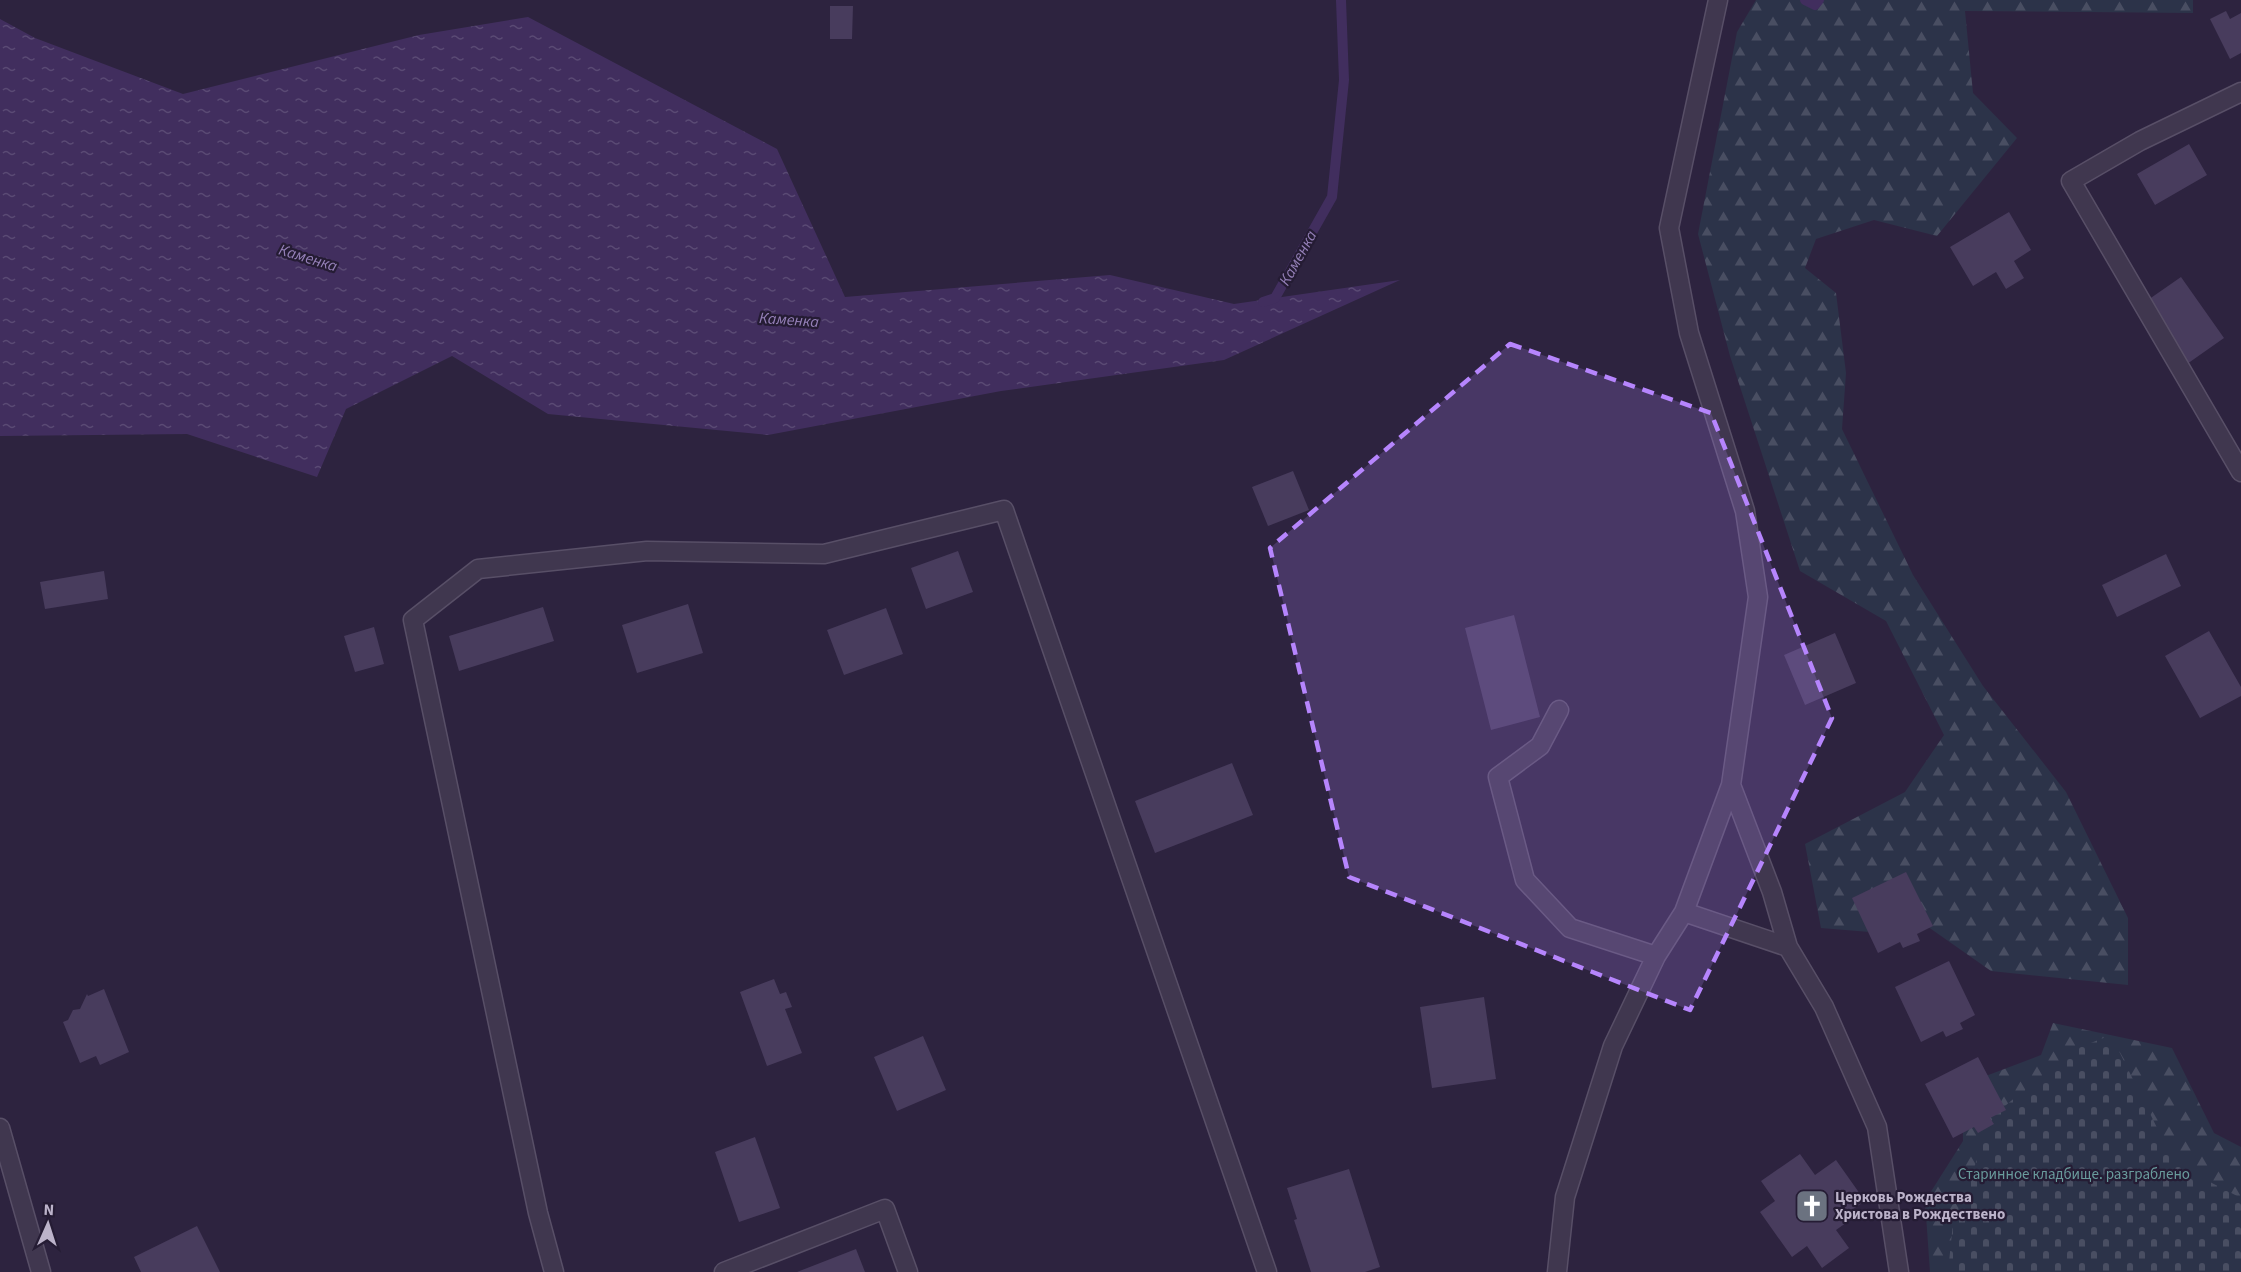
<svg xmlns="http://www.w3.org/2000/svg" width="2241" height="1272" viewBox="0 0 2241 1272" font-family="'Source Sans 3',sans-serif">
<style>
.forest{fill:url(#forest-firs)}
.cemetery{fill:url(#cemetery-stones)}
.water{fill:url(#water-ripples)}
.lines{fill:none;stroke-linecap:round;stroke-linejoin:round}
.stream{stroke:#412e5e;stroke-width:10}
.building{fill:#483c5d}
.minor-casing{stroke:#584f67;stroke-width:21}
.minor{stroke:#40374f;stroke-width:18}
.marked{fill:#b685fd;fill-opacity:0.2;stroke:#b685fd;stroke-width:4.5;stroke-dasharray:12 8;stroke-linejoin:round}
.labels{text-anchor:middle;dominant-baseline:central;stroke-width:4.5;stroke-linejoin:round;paint-order:stroke}
.park-label{font-size:15px;fill:#699b9c;stroke:#251c34}
.poi-label{font-size:15px;font-weight:bold;fill:#bcb3ca;stroke:#251c34;text-anchor:start}
.water-label{font-size:16px;font-style:italic;fill:#9580b8;stroke:#251c34}
</style>
<defs>
<pattern id="forest-firs" width="22" height="20" patternUnits="userSpaceOnUse" patternTransform="scale(1.5)"><rect width="22" height="20" fill="#2c3349"/><path d="M5 1l3.5 6h-7zM16 11l3.5 6h-7z" fill="#494e62"/></pattern>
<pattern id="cemetery-stones" width="16" height="16" patternUnits="userSpaceOnUse" patternTransform="scale(1.5)"><rect width="16" height="16" fill="#2c3349"/><path d="M2 7V4a2 2 0 0 1 4 0v3zM10 15v-3a2 2 0 0 1 4 0v3z" fill="#494e62"/></pattern>
<pattern id="water-ripples" width="26" height="14" patternUnits="userSpaceOnUse" patternTransform="scale(1.5)"><rect width="26" height="14" fill="#412e5e"/><path d="M2 4q2-2 4 0t4 0M15 11q2-2 4 0t4 0" fill="none" stroke="#5a4a74"/></pattern>
</defs>
<rect width="100%" height="100%" fill="#2d233f"/>
<path class="forest" d="M 1756,0 L 2193,0 L 2193,13 L 1965,11 L 1973,93 L 2017,138 L 1937,236 L 1874,220 L 1816,239 L 1805,268 L 1836,293 L 1846,373 L 1842,429 L 1913,575 L 1983,686 L 2066,792 L 2128,918 L 2128,985 L 1991,971 L 1924,924 L 1882,933 L 1821,928 L 1805,844 L 1905,792 L 1944,735 L 1886,621 L 1800,571 L 1730,356 L 1698,234 L 1737,32 Z
M 2053,1023 L 2172,1048 L 2214,1133 L 2241,1147 L 2241,1272 L 1930,1272 L 1925,1201 L 1963,1141 L 1962,1085 L 2041,1055 Z"/>
<path class="cemetery" d="M 2111,1035 L 2175,1164 L 2241,1198 L 2241,1272 L 1948,1272 L 1953,1223 L 1994,1115 L 2073,1050 Z"/>
<path class="water" d="M 528,17 L 777,149 L 845,297 L 1110,275 L 1234,304 L 1400,280 L 1224,360 L 1001,391 L 768,435 L 548,414 L 452,356 L 346,409 L 317,477 L 187,434 L 0,436 L 0,19 L 35,38 L 183,94 L 419,35 Z"/>
<g class="lines">
<path class="stream" d="M 1805,0 L 1815,5 L 1819,0
M 1263,302 L 1275,298 L 1332,197 L 1344,80 L 1341,0"/>
</g>
<path class="building" d="M 830,6 L 853,6 L 852,39 L 830,39 Z
M 2226,11 L 2230,19 L 2241,13 L 2241,53 L 2230,59 L 2210,19 Z
M 2189,144 L 2207,175 L 2155,205 L 2137,174 Z
M 2009,212 L 2031,250 L 2014,261 L 2024,278 L 2006,289 L 1996,272 L 1973,286 L 1950,247 Z
M 2181,277 L 2224,338 L 2187,364 L 2145,302 Z
M 1293,471 L 1309,510 L 1268,526 L 1252,487 Z
M 958,551 L 973,592 L 926,609 L 911,568 Z
M 2166,554 L 2181,586 L 2117,617 L 2102,585 Z
M 104,571 L 108,599 L 45,609 L 40,582 Z
M 688,604 L 703,653 L 637,673 L 622,625 Z
M 543,607 L 554,641 L 459,671 L 449,636 Z
M 886,608 L 903,654 L 844,675 L 827,630 Z
M 1514,615 L 1540,717 L 1491,730 L 1465,628 Z
M 374,627 L 384,664 L 355,672 L 344,636 Z
M 2209,631 L 2241,687 L 2241,696 L 2200,718 L 2165,656 Z
M 1835,633 L 1856,683 L 1805,705 L 1784,655 Z
M 1232,763 L 1253,815 L 1155,853 L 1135,801 Z
M 1906,872 L 1933,926 L 1917,934 L 1920,941 L 1903,948 L 1900,942 L 1878,953 L 1852,898 Z
M 1949,961 L 1975,1015 L 1960,1023 L 1963,1029 L 1946,1037 L 1943,1031 L 1921,1042 L 1895,987 Z
M 774,979 L 780,994 L 786,992 L 792,1007 L 785,1009 L 802,1053 L 767,1066 L 740,992 Z
M 104,989 L 129,1052 L 100,1065 L 96,1056 L 80,1063 L 63,1022 L 68,1020 L 73,1010 L 80,1009 L 87,994 L 88,996 Z
M 1484,997 L 1496,1079 L 1432,1088 L 1420,1007 Z
M 923,1036 L 946,1090 L 897,1111 L 874,1057 Z
M 1978,1057 L 2006,1110 L 1990,1118 L 1994,1124 L 1978,1133 L 1974,1127 L 1953,1138 L 1925,1084 Z
M 755,1137 L 780,1208 L 739,1222 L 715,1152 Z
M 1800,1154 L 1815,1175 L 1836,1160 L 1865,1201 L 1849,1212 L 1853,1218 L 1836,1230 L 1849,1248 L 1822,1268 L 1807,1246 L 1792,1257 L 1760,1212 L 1775,1201 L 1761,1181 Z
M 1349,1169 L 1380,1267 L 1365,1272 L 1311,1272 L 1294,1220 L 1297,1219 L 1287,1188 Z
M 197,1226 L 220,1272 L 141,1272 L 134,1257 Z
M 856,1249 L 865,1272 L 797,1272 Z"/>
<g class="lines">
<g class="minor-casing">
<path id="minor" d="M 2241,92 L 2140,141 L 2071,181 L 2241,472
M 1559,710 L 1540,746 L 1498,777 L 1525,880 L 1570,928 L 1656,956
M 1731,785 L 1772,892 L 1788,947 L 1824,1007 L 1877,1127 L 1899,1272
M 1684,912 L 1788,947
M 0,1128 L 41,1272
M 554,1272 L 538,1213 L 413,620 L 478,569 L 647,551 L 824,554 L 1004,510 L 1267,1272
M 724,1272 L 885,1209 L 908,1272
M 1557,1272 L 1565,1197 L 1613,1046 L 1656,956 L 1684,912 L 1731,785 L 1758,597 L 1745,511 L 1689,333 L 1669,228 L 1718,0"/>
</g>
<use href="#minor" class="minor"/>
</g>
<path class="marked" d="M 1510,344 L 1711,413 L 1832,718 L 1690,1010 L 1349,877 L 1270,548 Z"/>
<defs>
<g id="church-square" transform="scale(1.725)"><rect x="-9" y="-9" width="18" height="18" rx="4" fill="#6b7280" stroke="#251c34"/><path d="M-1.2-6h2.4v3.5h3.3v2.4h-3.3V6h-2.4V-.1h-3.3v-2.4h3.3Z" fill="#fff"/></g>
</defs>
<g fill-rule="evenodd">
<use href="#church-square" x="1812" y="1206"/>
</g>
<g class="labels">
<g class="park-label">
<text x="2074" y="1174">Старинное кладбище. разграблено</text>
</g>
<g class="poi-label">
<text x="1835" y="1197">Церковь Рождества<tspan x="1835" dy="17">Христова в Рождествено</tspan></text>
</g>
<g class="water-label">
<text transform="translate(308 258) rotate(17)">Каменка</text>
<text transform="translate(1298 258) rotate(-61)">Каменка</text>
<text transform="translate(789 320) rotate(4)">Каменка</text>
</g>
</g>
<g transform="translate(48 1224) rotate(3)" stroke="#251c34" stroke-width="4.5" paint-order="stroke">
<path d="M0-4.5L10 22L0 15L-10 22Z" fill="#bcb3ca"/>
<text y="-9" font-size="16" font-weight="bold" text-anchor="middle" fill="#bcb3ca">N</text>
</g>
</svg>
